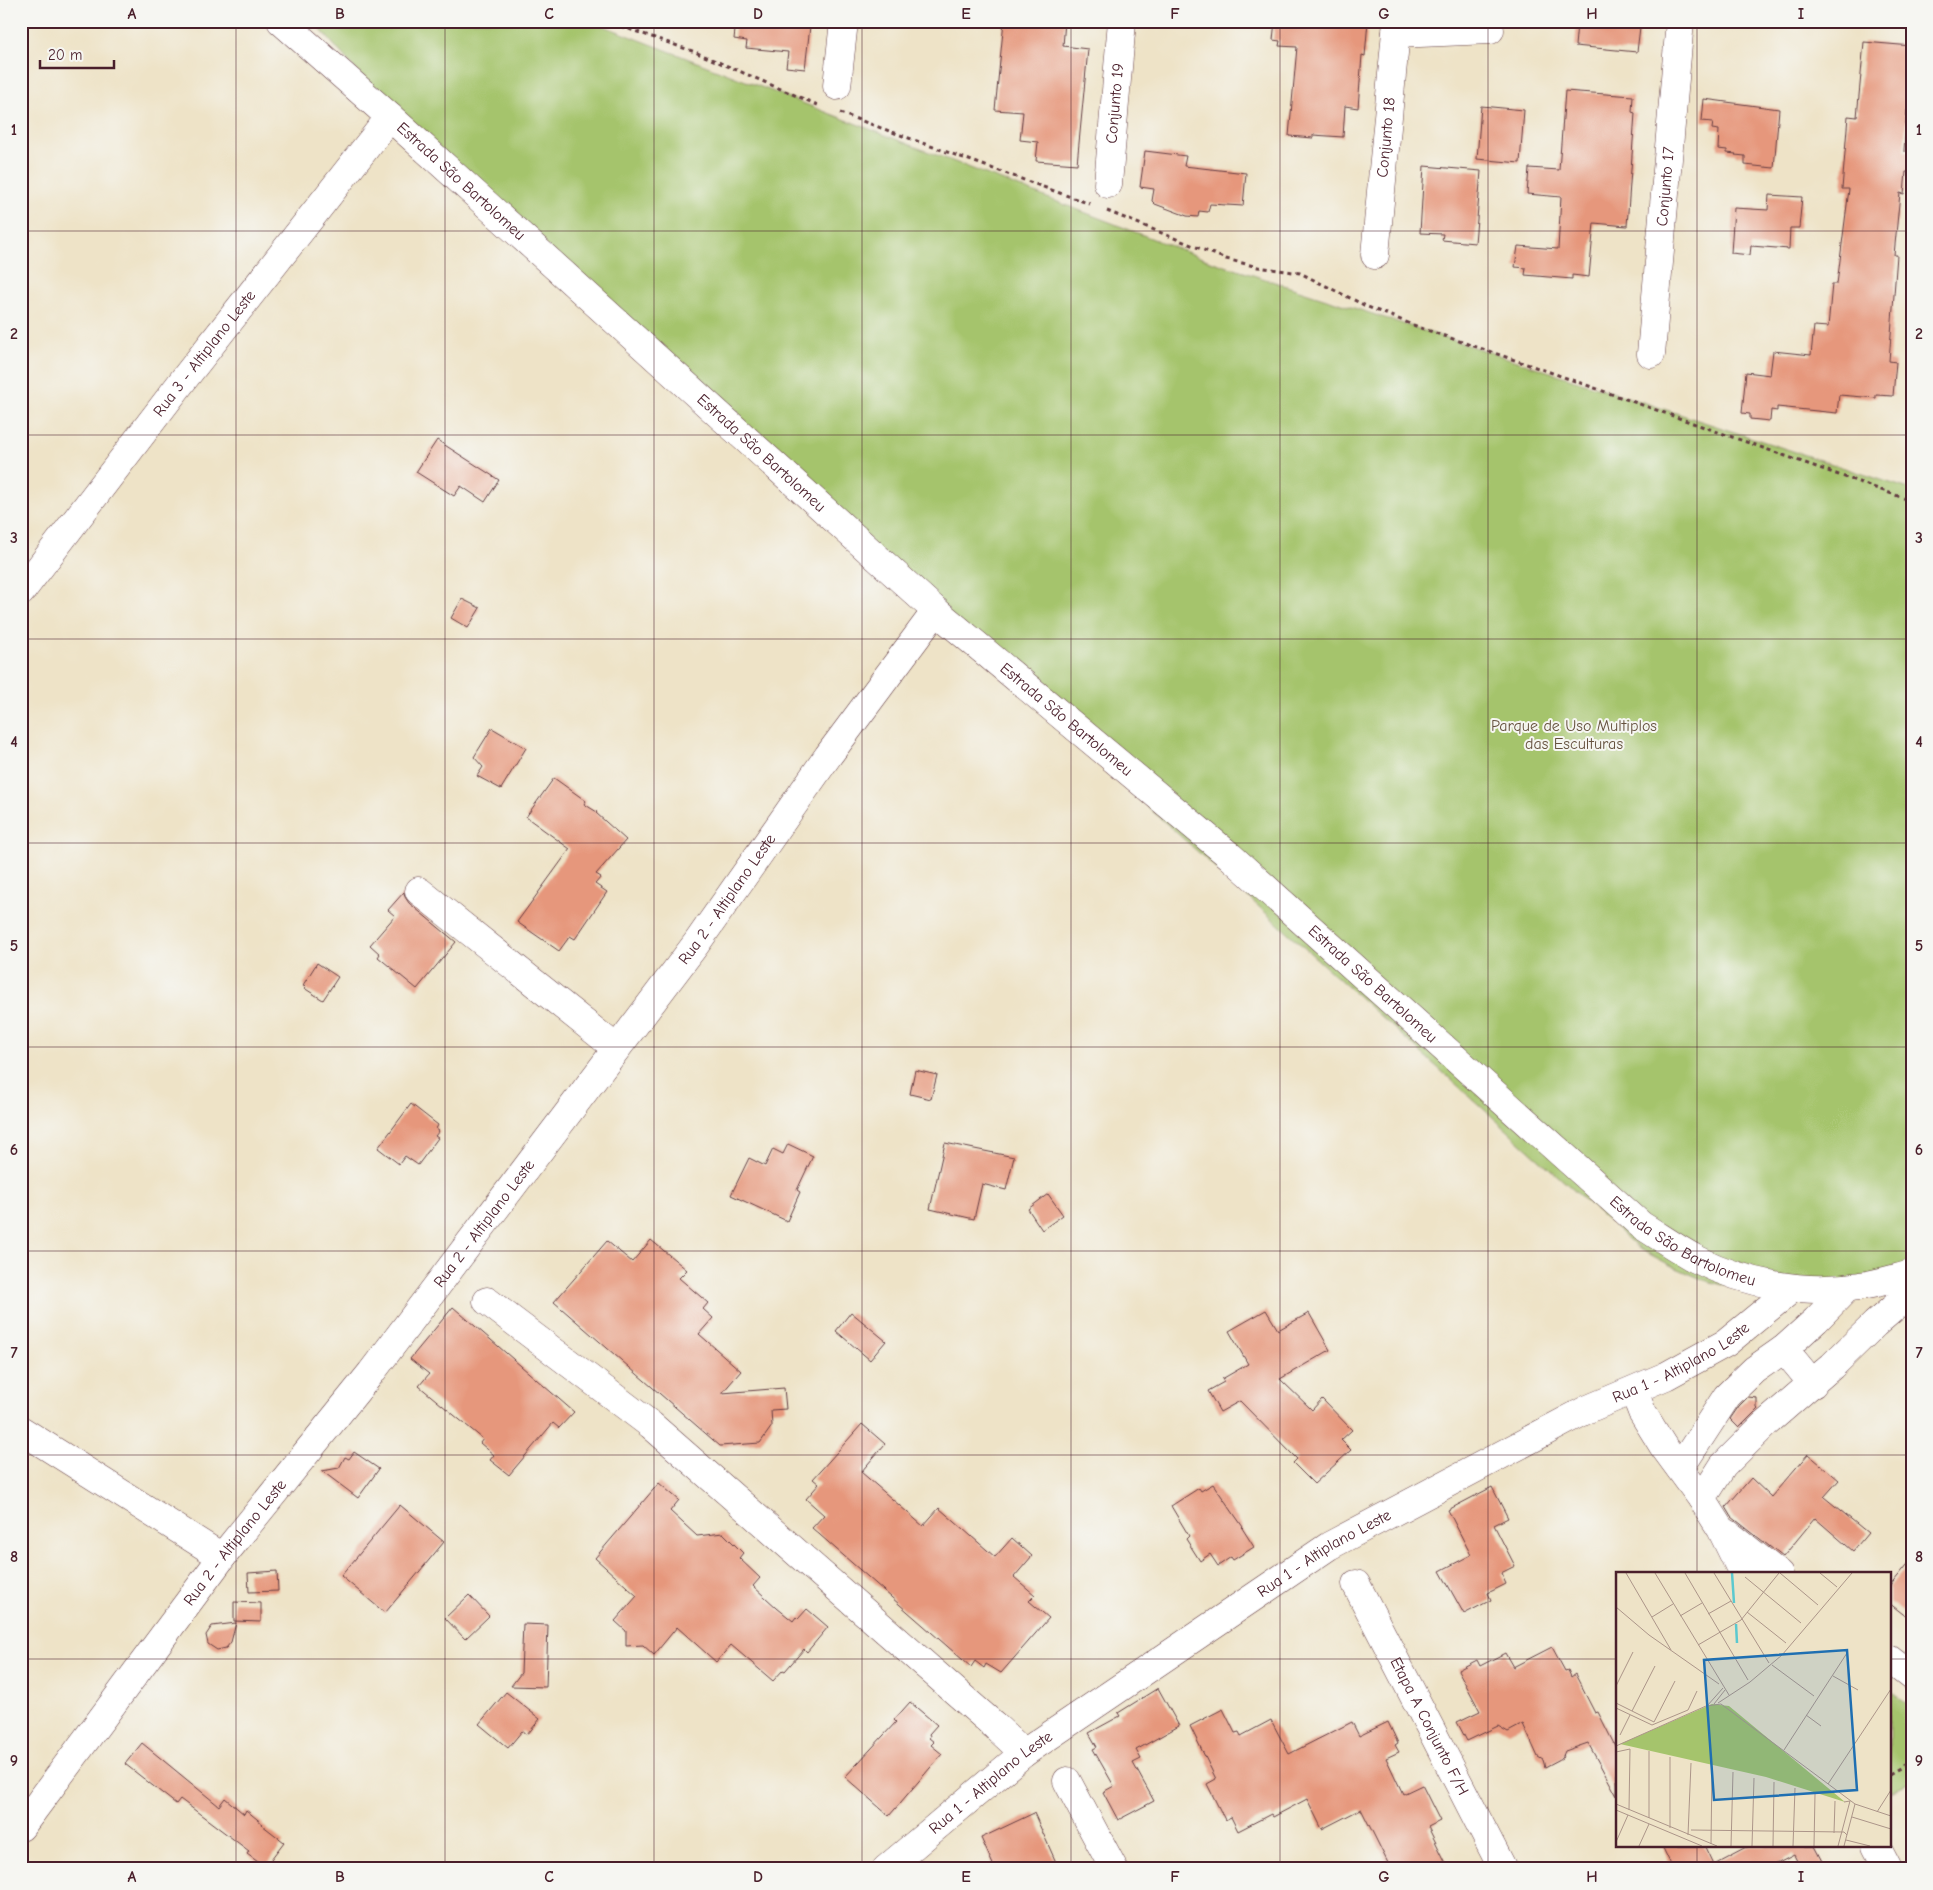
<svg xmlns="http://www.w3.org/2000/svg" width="1933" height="1890" viewBox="0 0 1933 1890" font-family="'Comic Neue',sans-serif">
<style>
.green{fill:#a5c46c;stroke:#78724c}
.building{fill:#e6977b}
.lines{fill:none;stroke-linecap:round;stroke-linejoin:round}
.minor-casing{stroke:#633c42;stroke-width:29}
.path{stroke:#633c42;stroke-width:3;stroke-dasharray:4 4;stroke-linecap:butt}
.minor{stroke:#fff;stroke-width:28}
.grid{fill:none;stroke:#4a1f2b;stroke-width:1;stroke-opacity:0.55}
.labels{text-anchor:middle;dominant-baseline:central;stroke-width:4;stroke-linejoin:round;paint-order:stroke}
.street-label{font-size:16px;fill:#4a1f2b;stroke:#f6f6f2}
.park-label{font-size:16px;fill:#65513e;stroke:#f6f6f2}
.inset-river{fill:none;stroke:#5bc9cf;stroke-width:2.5}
.inset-road{fill:none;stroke:#ac9589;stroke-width:1}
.view{fill:#1f6fb2;fill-opacity:0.15;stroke:#1f6fb2;stroke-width:2.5}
.inset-edge{fill:none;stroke:#4a1f2b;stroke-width:2.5}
.neatline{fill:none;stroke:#4a1f2b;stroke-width:2}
.grid-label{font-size:16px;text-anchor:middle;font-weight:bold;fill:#4a1f2b}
</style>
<rect width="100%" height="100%" fill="#f6f6f2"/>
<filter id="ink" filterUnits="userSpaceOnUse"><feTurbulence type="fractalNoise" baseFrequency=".02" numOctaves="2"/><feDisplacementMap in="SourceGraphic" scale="10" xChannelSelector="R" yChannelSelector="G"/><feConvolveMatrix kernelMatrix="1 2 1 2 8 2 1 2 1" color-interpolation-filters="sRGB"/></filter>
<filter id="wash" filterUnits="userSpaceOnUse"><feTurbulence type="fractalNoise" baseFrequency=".0096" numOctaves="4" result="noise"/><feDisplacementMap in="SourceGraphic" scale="20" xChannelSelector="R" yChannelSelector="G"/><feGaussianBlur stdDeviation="1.12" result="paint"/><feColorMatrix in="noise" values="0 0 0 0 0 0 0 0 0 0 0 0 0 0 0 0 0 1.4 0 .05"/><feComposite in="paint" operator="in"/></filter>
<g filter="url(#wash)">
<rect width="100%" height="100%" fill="#eee3c7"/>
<path class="green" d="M 313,21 L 591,21 L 1210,261 L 1912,490 L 1912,1275 L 1749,1292 L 1704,1280 L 1674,1267 L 1638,1248 L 937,617 L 394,113 Z
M 1889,1689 L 1912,1707 L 1912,1782 L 1889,1793 Z"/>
<g id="blocks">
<path class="building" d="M 736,21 L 802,21 L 802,25 L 810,26 L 805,69 L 786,67 L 788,52 L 746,48 L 747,41 L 734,39 Z
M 1004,21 L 1065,21 L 1063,46 L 1088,49 L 1077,164 L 1036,161 L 1038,142 L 1020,140 L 1023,112 L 995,110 Z
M 1275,21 L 1368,21 L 1365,56 L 1362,55 L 1358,108 L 1345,106 L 1343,137 L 1313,135 L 1313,138 L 1289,136 L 1297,47 L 1279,46 L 1280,41 L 1273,40 Z
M 1579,21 L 1631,21 L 1630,27 L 1640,27 L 1637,52 L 1575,46 L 1577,24 L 1579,24 Z
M 1864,42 L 1912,46 L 1912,85 L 1910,110 L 1907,110 L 1904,151 L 1912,151 L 1909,172 L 1906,172 L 1904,194 L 1900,193 L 1894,255 L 1897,255 L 1889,361 L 1896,362 L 1893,396 L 1876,395 L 1876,398 L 1839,395 L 1837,413 L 1777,407 L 1777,411 L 1771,410 L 1770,421 L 1750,419 L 1750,414 L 1742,413 L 1746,372 L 1770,375 L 1773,351 L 1811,355 L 1814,326 L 1828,327 L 1832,284 L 1837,284 L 1849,189 L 1842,189 L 1848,116 L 1857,117 Z
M 1565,91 L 1633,96 L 1632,112 L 1635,113 L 1627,226 L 1594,223 L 1589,277 L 1572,275 L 1572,279 L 1525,275 L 1526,268 L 1515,267 L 1518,246 L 1558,249 L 1561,197 L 1527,194 L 1529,168 L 1559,170 Z
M 1704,99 L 1779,109 L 1774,168 L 1745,165 L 1745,156 L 1735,155 L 1736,154 L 1727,153 L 1727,150 L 1718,149 L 1719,130 L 1712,129 L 1713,122 L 1702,121 Z
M 1481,106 L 1524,110 L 1520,163 L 1477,159 Z
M 1145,151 L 1186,156 L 1184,166 L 1246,173 L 1243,206 L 1210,204 L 1208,212 L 1199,211 L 1198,217 L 1187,216 L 1155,204 L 1152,201 L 1154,189 L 1140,187 Z
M 1424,166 L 1481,171 L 1475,243 L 1442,240 L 1443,234 L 1420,233 Z
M 1769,195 L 1802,197 L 1799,228 L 1790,228 L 1789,249 L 1751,246 L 1750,255 L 1731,253 L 1734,208 L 1768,210 Z
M 437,440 L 499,480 L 485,502 L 461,486 L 454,496 L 416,472 Z
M 462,599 L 480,608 L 468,628 L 451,618 Z
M 492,728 L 526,748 L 501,789 L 477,776 L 483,767 L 474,757 Z
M 554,778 L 586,801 L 584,804 L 597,812 L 596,813 L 626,840 L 596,874 L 601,877 L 595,884 L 607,892 L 575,939 L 570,936 L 559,951 L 517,922 L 570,849 L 526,817 Z
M 404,892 L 405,897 L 409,903 L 456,942 L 417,989 L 378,957 L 380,954 L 370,945 L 395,916 L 388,910 Z
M 317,963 L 338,977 L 323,1000 L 304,988 L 306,986 L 303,985 Z
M 915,1070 L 937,1075 L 931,1099 L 910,1094 Z
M 411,1104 L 438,1125 L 436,1129 L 439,1131 L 435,1136 L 438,1138 L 418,1165 L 405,1156 L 399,1164 L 378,1148 Z
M 945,1143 L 1014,1157 L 1006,1190 L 982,1184 L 974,1219 L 930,1209 Z
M 788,1144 L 813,1156 L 797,1190 L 800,1192 L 787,1221 L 731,1195 L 749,1158 L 765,1166 L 773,1149 L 783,1154 Z
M 1048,1194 L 1063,1215 L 1042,1230 L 1028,1209 Z
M 651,1240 L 687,1270 L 679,1278 L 708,1303 L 703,1309 L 713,1318 L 699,1334 L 741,1371 L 722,1393 L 784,1388 L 786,1409 L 771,1410 L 772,1426 L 760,1443 L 720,1446 L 554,1302 L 607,1241 L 632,1262 Z
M 453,1307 L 574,1412 L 559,1428 L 553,1423 L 509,1475 L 490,1460 L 494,1455 L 480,1443 L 483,1439 L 419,1386 L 429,1374 L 410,1359 Z
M 1266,1310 L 1278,1330 L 1309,1313 L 1330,1350 L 1280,1379 L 1312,1410 L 1322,1399 L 1352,1430 L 1341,1440 L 1351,1450 L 1314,1484 L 1293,1463 L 1297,1459 L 1240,1401 L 1220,1412 L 1208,1391 L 1224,1382 L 1222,1379 L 1248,1364 L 1229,1331 Z
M 851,1312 L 886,1341 L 870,1360 L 836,1331 Z
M 1748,1397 L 1757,1398 L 1757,1408 L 1758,1409 L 1739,1428 L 1730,1419 L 1739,1406 Z
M 862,1424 L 885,1444 L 861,1472 L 923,1526 L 939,1508 L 995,1557 L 1012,1538 L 1032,1556 L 1014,1577 L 1035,1595 L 1029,1601 L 1049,1618 L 1001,1673 L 986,1664 L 984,1668 L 975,1661 L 971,1667 L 812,1528 L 824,1515 L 806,1499 L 819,1484 L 813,1479 Z
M 354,1452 L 379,1469 L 358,1498 L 322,1471 L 339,1468 L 345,1457 L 349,1459 Z
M 1808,1454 L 1839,1480 L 1824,1497 L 1868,1533 L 1853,1551 L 1815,1518 L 1783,1557 L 1732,1517 L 1726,1507 L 1751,1478 L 1771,1497 Z
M 659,1483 L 679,1500 L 670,1511 L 697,1536 L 723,1533 L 743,1553 L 739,1558 L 760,1578 L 753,1586 L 777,1608 L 793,1621 L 796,1617 L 798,1619 L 807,1609 L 828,1627 L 807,1652 L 804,1649 L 785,1671 L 783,1670 L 773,1681 L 731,1645 L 716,1662 L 677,1627 L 654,1655 L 643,1645 L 626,1646 L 626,1631 L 615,1621 L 637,1596 L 595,1558 Z
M 1213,1484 L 1243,1527 L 1242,1528 L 1254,1547 L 1233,1560 L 1231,1557 L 1218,1566 L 1210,1554 L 1200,1561 L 1186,1539 L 1189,1536 L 1171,1506 L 1199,1488 L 1201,1491 Z
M 1492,1487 L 1508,1518 L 1494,1525 L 1515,1566 L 1501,1573 L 1506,1584 L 1488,1593 L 1491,1600 L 1464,1614 L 1440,1571 L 1471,1555 L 1448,1510 Z
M 400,1505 L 444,1542 L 385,1613 L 341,1576 Z
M 1912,1559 L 1912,1621 L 1889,1603 L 1889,1587 Z
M 277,1571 L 278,1591 L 249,1592 L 248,1573 Z
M 469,1595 L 489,1616 L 465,1639 L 445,1618 Z
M 234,1602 L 261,1603 L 261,1622 L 234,1621 Z
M 236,1623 L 231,1642 L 226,1648 L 217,1650 L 208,1644 L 206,1635 L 212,1626 Z
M 523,1624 L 548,1625 L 546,1687 L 511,1686 L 521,1673 Z
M 1552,1647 L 1565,1671 L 1568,1670 L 1571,1677 L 1575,1674 L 1595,1713 L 1598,1712 L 1617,1750 L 1617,1796 L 1588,1743 L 1565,1751 L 1562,1758 L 1545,1767 L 1543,1760 L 1538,1757 L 1523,1724 L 1508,1732 L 1498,1726 L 1467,1741 L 1457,1722 L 1480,1711 L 1458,1670 L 1477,1660 L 1480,1666 L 1505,1653 L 1513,1667 Z
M 1158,1688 L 1179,1726 L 1136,1750 L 1141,1759 L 1133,1763 L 1154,1801 L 1118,1820 L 1103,1792 L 1114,1786 L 1093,1749 L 1097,1747 L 1089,1733 L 1120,1716 L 1118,1713 Z
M 506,1692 L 540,1719 L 527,1735 L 522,1731 L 508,1748 L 479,1724 Z
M 910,1702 L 937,1725 L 929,1734 L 930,1736 L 929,1738 L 934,1742 L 931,1745 L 942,1754 L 889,1816 L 845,1777 L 896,1722 L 894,1720 Z
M 1223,1709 L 1235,1733 L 1239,1732 L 1241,1736 L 1271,1720 L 1289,1754 L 1352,1722 L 1359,1736 L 1388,1722 L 1398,1743 L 1395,1745 L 1399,1752 L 1386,1758 L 1403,1794 L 1422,1785 L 1440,1821 L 1428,1827 L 1449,1869 L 1391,1869 L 1361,1809 L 1322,1829 L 1307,1799 L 1273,1817 L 1271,1814 L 1238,1831 L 1231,1817 L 1225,1820 L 1207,1784 L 1216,1779 L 1190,1726 Z
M 142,1743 L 219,1806 L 225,1798 L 244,1814 L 246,1810 L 263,1824 L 262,1825 L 284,1842 L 265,1867 L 247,1854 L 249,1851 L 180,1799 L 176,1804 L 125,1764 Z
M 1034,1813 L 1059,1869 L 995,1869 L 981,1838 Z
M 1662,1846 L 1704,1846 L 1713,1865 L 1749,1846 L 1814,1846 L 1826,1869 L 1801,1869 L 1794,1855 L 1767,1869 L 1673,1869 Z"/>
</g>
</g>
<g filter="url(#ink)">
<use href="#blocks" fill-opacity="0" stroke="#633c42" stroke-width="1"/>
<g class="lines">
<g class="minor-casing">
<g id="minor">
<path id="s1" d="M 281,21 L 390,117 L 936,611 L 1230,856 L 1641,1225 C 1659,1236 1677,1249 1696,1259 C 1746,1284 1804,1295 1860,1286 C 1877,1284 1895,1278 1912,1274"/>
<path d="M 1396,34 L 1490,30"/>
<path d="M 837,86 L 844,21"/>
<path id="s2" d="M 1108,184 L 1122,21"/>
<path id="s3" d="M 1375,255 L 1397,21"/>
<path id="s4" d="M 1651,354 L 1680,21"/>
<path id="s5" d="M 21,592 L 184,379 L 390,117"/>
<path d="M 419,891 L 616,1048"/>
<path d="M 487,1301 L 651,1425 L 995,1726 L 1024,1753"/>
<path d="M 1784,1349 L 1813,1384"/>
<path d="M 1634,1391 L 1642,1412 L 1663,1446 L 1702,1499 L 1721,1529 L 1743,1574"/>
<path d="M 21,1430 L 222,1557"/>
<path d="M 1680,1468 L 1727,1396 L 1754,1370 L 1784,1349 L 1816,1320 L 1847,1288"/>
<path d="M 1702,1499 L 1723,1466 L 1764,1425 L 1832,1366 L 1875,1324 L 1912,1292"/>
<path d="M 1727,1533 L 1779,1574"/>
<path id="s6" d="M 1356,1584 L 1503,1869"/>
<path d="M 1889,1659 L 1912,1677"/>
<path d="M 1067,1781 L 1114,1869"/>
<path id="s7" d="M 21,1827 L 222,1557 L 371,1373 L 696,944 L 828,756 L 936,611"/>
<path d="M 1876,1846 L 1888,1869"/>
<path id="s8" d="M 886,1869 L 1024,1753 L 1329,1546 L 1588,1409 L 1666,1376 L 1726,1343 L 1793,1288"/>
</g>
</g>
<path class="path" d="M 606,21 L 695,52 L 820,106
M 840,113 L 1090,204
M 1107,211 L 1226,259 L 1258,267 L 1300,273 L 1368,307 L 1421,328 L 1544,370 L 1912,501
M 1889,1774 L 1912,1761"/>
<use href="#minor" class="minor"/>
</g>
</g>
<path class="grid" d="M 236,21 L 236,1869M 445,21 L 445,1869M 654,21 L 654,1869M 862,21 L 862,1869M 1071,21 L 1071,1869M 1280,21 L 1280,1869M 1488,21 L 1488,1869M 1697,21 L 1697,1574M 21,231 L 1912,231M 21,435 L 1912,435M 21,639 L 1912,639M 21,843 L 1912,843M 21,1047 L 1912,1047M 21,1251 L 1912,1251M 21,1455 L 1912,1455M 21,1659 L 1617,1659M 1889,1659 L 1912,1659M 1697,1846 L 1697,1869"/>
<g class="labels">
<g class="street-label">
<text stroke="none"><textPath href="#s2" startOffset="81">Conjunto 19</textPath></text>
<text stroke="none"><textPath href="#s3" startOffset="118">Conjunto 18</textPath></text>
<text stroke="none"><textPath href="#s1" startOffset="241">Estrada São Bartolomeu</textPath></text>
<text stroke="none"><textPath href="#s4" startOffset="168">Conjunto 17</textPath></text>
<text stroke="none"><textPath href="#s5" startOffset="301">Rua 3 - Altiplano Leste</textPath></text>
<text stroke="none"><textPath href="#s1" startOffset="646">Estrada São Bartolomeu</textPath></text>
<text stroke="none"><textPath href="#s1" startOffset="1051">Estrada São Bartolomeu</textPath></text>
<text stroke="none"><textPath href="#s7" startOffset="1166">Rua 2 - Altiplano Leste</textPath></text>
<text stroke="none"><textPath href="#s1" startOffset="1456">Estrada São Bartolomeu</textPath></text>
<text stroke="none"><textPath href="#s7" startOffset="761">Rua 2 - Altiplano Leste</textPath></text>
<text stroke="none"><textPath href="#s1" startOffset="1861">Estrada São Bartolomeu</textPath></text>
<text stroke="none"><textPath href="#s8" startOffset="946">Rua 1 - Altiplano Leste</textPath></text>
<text stroke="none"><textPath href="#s7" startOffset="356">Rua 2 - Altiplano Leste</textPath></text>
<text stroke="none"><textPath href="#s8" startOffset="541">Rua 1 - Altiplano Leste</textPath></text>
<text stroke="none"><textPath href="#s6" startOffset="160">Etapa A Conjunto F/H</textPath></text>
<text stroke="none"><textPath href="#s8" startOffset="136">Rua 1 - Altiplano Leste</textPath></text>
</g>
<g class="park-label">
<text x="1574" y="726">Parque de Uso Multiplos<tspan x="1574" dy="18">das Esculturas</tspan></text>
</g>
</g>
<g transform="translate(1616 1572)">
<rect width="275" height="275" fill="#eee3c7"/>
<path d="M 96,132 L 113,134 L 229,230 L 150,205 L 4,172 Z" fill="#a5c46c"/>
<path class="inset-river" d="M 116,1 L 118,31M 120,52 L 121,71"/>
<path class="inset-road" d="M 10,1 L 55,78M 39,1 L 113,123M 69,1 L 132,108M 98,1 L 153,91M 164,1 L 202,33M 204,1 L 221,15M 129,5 L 185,51M 0,35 L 33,63 L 103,112M 131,40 L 170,71M 92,42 L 115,29M 64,44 L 86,31M 36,45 L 57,32M 125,48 L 163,1M 82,73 L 125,48M 156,93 L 198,124M 217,104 L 242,118M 0,114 L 17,80M 0,131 L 38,150M 102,131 L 134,110 L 166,83 L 236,1M 98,132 L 109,118M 91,134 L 107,116M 0,136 L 36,153 L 72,138 L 81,119M 16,139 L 39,94M 190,143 L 205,154M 38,150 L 59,109M 4,163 L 14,143M 0,174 L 90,134 L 105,132 L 239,232 L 275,244M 168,178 L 231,81M 0,180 L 14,177 L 13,238M 54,185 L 54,256M 212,212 L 275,117M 0,232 L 101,274M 0,238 L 86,274M 261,240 L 275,218M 236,245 L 275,257M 33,246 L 33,179M 75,258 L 228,260 L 231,263M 218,261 L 219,229M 72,263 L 75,191M 230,268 L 254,274M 0,270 L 12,243M 95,272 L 96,196M 23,274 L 33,252M 115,274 L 117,200M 136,274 L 138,206M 157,274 L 158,210M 177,274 L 179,216M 198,274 L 199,222M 222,274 L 234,229 L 228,230M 228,274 L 239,232"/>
<path class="view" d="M 231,78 L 241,218 L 98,228 L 88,88 Z"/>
<rect width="275" height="275" class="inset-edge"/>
</g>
<rect width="1933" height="1890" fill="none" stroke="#f6f6f2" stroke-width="55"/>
<path d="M40 60v8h74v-8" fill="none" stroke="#4a1f2b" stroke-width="2.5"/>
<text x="48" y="60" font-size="15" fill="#4a1f2b" stroke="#f6f6f2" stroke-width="4" paint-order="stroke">20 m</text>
<rect x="28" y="28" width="1878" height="1834" class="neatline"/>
<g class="grid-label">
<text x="132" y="19">A</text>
<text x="340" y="19">B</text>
<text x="549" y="19">C</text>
<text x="758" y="19">D</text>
<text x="966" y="19">E</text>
<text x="1175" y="19">F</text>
<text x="1384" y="19">G</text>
<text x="1592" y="19">H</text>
<text x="1801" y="19">I</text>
<text x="14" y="135">1</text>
<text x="1919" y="135">1</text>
<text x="14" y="339">2</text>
<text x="1919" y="339">2</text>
<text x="14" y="543">3</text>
<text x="1919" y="543">3</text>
<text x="14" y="747">4</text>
<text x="1919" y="747">4</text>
<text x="14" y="951">5</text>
<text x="1919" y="951">5</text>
<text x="14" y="1155">6</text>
<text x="1919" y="1155">6</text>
<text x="14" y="1358">7</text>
<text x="1919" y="1358">7</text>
<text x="14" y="1562">8</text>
<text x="1919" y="1562">8</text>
<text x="14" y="1766">9</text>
<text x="1919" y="1766">9</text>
<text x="132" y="1882">A</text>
<text x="340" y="1882">B</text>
<text x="549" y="1882">C</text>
<text x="758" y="1882">D</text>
<text x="966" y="1882">E</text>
<text x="1175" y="1882">F</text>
<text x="1384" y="1882">G</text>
<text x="1592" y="1882">H</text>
<text x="1801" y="1882">I</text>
</g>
</svg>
